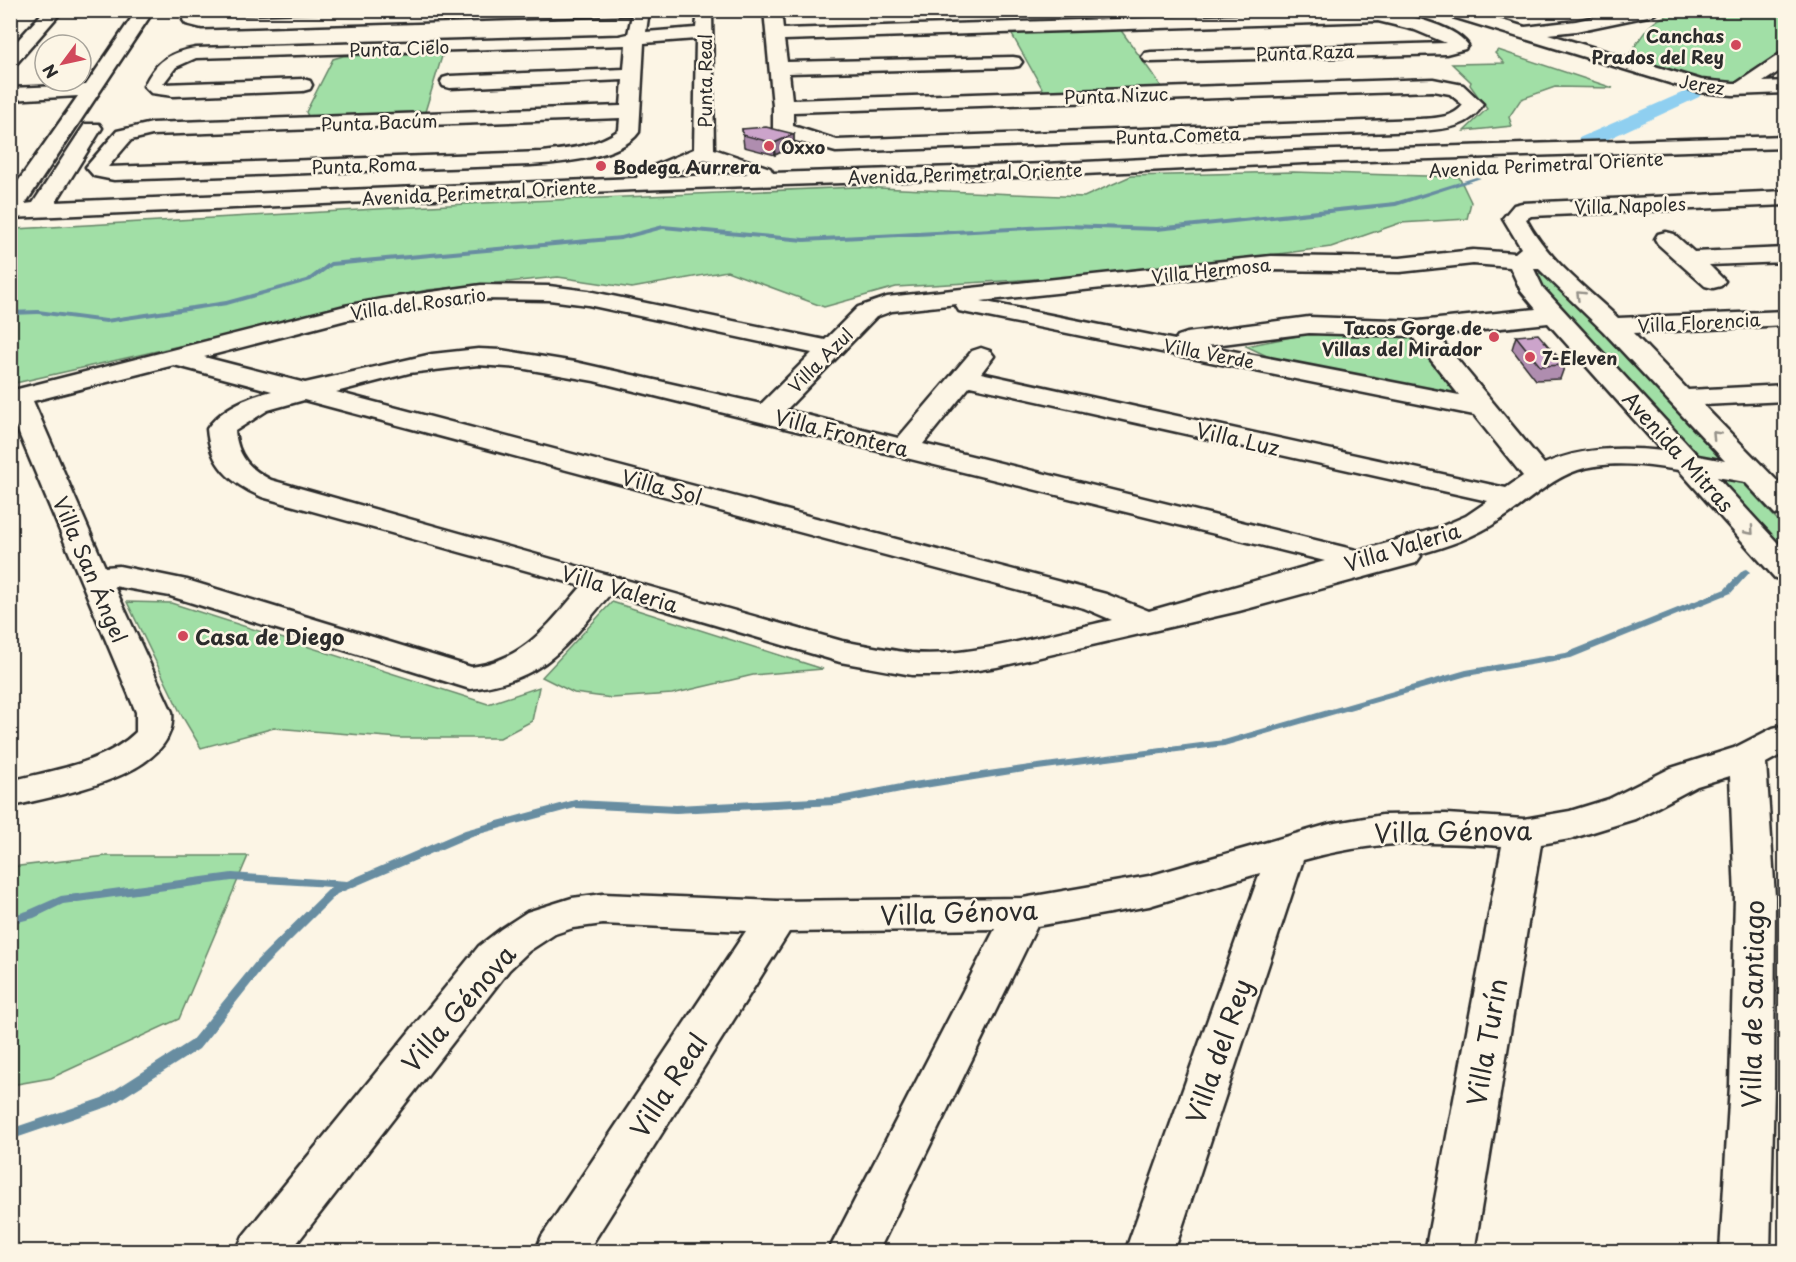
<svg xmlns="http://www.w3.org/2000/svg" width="1796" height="1262" viewBox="0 0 1796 1262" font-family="'Playpen Sans',sans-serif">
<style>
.green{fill:#a1dfa6;stroke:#668568;stroke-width:1.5}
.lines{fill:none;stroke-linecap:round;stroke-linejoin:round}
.stream{fill:#678da1;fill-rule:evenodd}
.canal{fill:#8fcff0;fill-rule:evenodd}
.minor-casing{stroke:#2b2b2b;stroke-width:5}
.minor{fill:#fcf5e5;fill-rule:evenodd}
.wall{fill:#af8daf;stroke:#2b2b2b;stroke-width:1.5}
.shaded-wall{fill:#8f738e;stroke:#2b2b2b;stroke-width:1.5}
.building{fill:#cca4cb;stroke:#2b2b2b;stroke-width:1.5}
.oneway{stroke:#949088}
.poi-dot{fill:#d1495b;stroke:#fcf5e5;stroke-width:2}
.labels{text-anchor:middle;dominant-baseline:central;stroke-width:5;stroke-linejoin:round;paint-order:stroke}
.far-poi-label{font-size:18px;font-weight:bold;fill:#2b2b2b;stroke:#fcf5e5;text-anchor:start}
.far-street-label{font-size:18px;fill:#2b2b2b;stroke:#fcf5e5}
.street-label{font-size:21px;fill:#2b2b2b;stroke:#fcf5e5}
.poi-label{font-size:21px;font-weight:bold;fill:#2b2b2b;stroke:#fcf5e5;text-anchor:start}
.near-street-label{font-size:26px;fill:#2b2b2b;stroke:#fcf5e5}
</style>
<rect width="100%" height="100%" fill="#fcf5e5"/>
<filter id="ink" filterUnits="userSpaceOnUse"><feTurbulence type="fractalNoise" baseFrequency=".0167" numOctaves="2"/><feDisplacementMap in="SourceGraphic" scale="12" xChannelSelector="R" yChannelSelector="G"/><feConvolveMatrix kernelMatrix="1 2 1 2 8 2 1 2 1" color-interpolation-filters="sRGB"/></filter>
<g filter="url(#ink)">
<path class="green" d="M 1685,10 L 1785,11 L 1785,52 L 1740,84 L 1715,87 L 1626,60 C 1646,30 1648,18 1685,10 Z
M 1120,29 L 1164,90 L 1046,95 L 1011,33 Z
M 1498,50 L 1613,88 L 1555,87 L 1521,99 L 1509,117 L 1512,126 L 1464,131 L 1487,109 L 1470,85 L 1471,82 L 1452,64 L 1504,63 L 1495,53 Z
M 443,53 L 424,115 L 310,120 L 306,112 L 333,59 L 343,56 Z
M 1293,172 L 1459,177 L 1471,202 L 1467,219 L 1400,223 L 1331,247 L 1126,274 L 896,287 L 824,307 L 727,271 L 632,288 L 558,277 L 427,290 L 11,384 L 10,237 L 15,229 L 484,203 L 857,187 L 1084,197 L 1131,176 Z
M 1547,273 L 1785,528 L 1785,549 L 1532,274 Z
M 1312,333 L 1410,337 L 1458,396 L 1269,357 L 1246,346 Z
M 127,602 L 171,603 L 488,704 L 539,687 L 532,721 L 500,738 L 400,738 L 274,728 L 201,748 L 182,716 Z
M 612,602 L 823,669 L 753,675 L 672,694 L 612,698 L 574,693 L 542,677 Z
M 106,856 L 248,856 L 179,1019 L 51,1078 L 11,1085 L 11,867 Z"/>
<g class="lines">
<path class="stream" d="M 1476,177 L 1481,178 L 1396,206 L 1157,231 L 1066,228 L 804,242 L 663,229 L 621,240 L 332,266 L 311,281 L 227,305 L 106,323 L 38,314 L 10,315 L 10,311 L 38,310 L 106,319 L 226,301 L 307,279 L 330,262 L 621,236 L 663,225 L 804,238 L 1066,224 L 1157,227 L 1395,202 Z
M 1746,569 L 1750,572 L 1731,593 L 1571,658 L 1467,676 L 1224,746 L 1030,771 L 906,791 L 835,805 L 676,813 L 575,808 L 472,836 L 337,894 L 265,966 L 199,1049 L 110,1106 L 10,1140 L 10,1129 L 102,1098 L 191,1041 L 257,960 L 331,887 L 232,881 L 63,904 L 34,918 L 10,924 L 10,916 L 27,911 L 61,896 L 232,873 L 347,881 L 465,830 L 575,800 L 676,805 L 835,797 L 906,783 L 1030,765 L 1224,740 L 1466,670 L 1566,653 L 1725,589 L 1743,570 Z"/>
<path class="canal" d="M 1693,88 L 1699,89 L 1702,93 L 1699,97 L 1593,146 L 1579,146 L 1577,142 L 1579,138 Z"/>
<g class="minor-casing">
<path id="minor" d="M 45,10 L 63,10 L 16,64 L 10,65 L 10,49 Z
M 137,10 L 154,10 L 25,204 L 33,203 L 85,124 L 99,124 L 102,128 L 56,202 L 637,178 L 639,172 L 694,149 L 696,39 L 644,43 L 639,132 C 621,158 560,163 530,165 L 114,180 L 94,176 L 86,167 L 117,131 L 152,123 L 621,106 L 623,80 L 450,88 L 443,86 L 441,82 L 443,78 L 450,76 L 624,69 L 626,45 L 196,58 L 176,67 L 163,84 L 303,79 L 310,81 L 312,85 L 310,89 L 303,91 L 173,96 L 151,93 L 144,86 C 155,62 170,52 196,48 L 619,36 L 628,34 L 632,15 L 202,28 L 186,24 L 183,20 L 187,10 L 204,10 L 203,18 L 446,10 L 649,10 L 646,32 L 696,28 L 698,10 L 712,10 L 714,149 L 770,168 L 773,173 L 1045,164 L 1304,151 L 1786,136 L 1786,148 L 1304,163 L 1045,176 L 635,190 L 10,218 L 10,193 L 78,96 L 10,100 L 10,88 L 86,85 ZM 620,118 L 619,130 C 597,146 569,149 542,152 L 108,167 L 131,140 L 152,135 ZM 705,159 L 748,174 L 666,177 Z
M 764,10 L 781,10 L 783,29 L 1378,11 C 1402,14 1453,24 1468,45 L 1465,49 L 1446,54 L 1151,62 L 1145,61 L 1142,57 L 1145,53 L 1151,52 L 1446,43 L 1415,30 L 1378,21 L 784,40 L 787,62 L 1013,57 L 1019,58 L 1022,62 L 1019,66 L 1013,67 L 789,73 L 792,100 L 1433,79 L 1463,85 L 1483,104 C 1471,128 1444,129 1420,131 L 836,152 L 789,139 L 776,133 L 773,129 L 773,106 ZM 1433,91 L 1450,94 L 1463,105 C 1453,118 1436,118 1420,119 L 837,140 L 793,126 L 793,112 Z
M 1441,10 L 1469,10 L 1525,27 L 1576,21 L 1626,10 L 1661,10 L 1653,15 L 1576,31 L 1548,34 L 1701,80 L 1733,83 L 1737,83 L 1780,54 L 1786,53 L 1786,67 L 1763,82 L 1786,81 L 1786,93 L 1733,95 L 1699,92 L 1443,14 Z
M 1786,191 L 1786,205 L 1531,216 L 1526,219 C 1547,259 1585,287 1618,318 L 1786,311 L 1786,325 L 1633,333 L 1688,390 L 1786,385 L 1786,401 L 1703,405 L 1786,490 L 1786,517 L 1775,514 L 1745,482 L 1717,477 L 1786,552 L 1786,580 L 1775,578 L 1679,470 C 1647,465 1609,460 1578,470 C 1548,480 1526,504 1500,520 C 1475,537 1448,546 1419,554 L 1421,556 L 1416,563 L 1239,611 L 997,667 L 946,675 L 912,675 L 840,662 L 610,594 C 564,648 545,680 470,689 L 170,596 L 114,586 L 172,712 C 179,777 58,794 10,807 L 10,781 C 53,770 103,764 136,732 L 136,712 L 10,412 L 10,391 L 345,306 L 382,299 L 481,285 L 549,286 L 588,291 L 825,340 L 858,307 L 887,297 L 1271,256 L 1400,258 L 1473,250 L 1515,253 L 1521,248 L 1503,218 L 1514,205 L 1522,203 ZM 1473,264 L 1510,267 L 1521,291 L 1536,309 L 1419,321 L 1309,317 L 1187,333 L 1178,336 L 1175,340 L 981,301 L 1271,270 L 1400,272 ZM 1534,269 L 1539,269 L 1603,331 L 1725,461 L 1698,456 L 1543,288 ZM 481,299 L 549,300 L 588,305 L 812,353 L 761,404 L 575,362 L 501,350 L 478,349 L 432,354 L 305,383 L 204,357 L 346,320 ZM 957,304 L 956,306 L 959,311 L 968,313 L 1474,415 L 1523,476 L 1506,488 L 981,373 L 994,356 L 990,351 L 981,348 L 972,351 L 898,438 L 786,410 L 876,317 L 892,311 ZM 1548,323 L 1662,451 C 1622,447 1581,447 1544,464 L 1437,335 ZM 1309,333 L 1412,336 L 1459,395 L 1207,346 ZM 174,365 L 272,391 C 248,397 221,408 207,429 C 210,465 230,483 262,497 L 582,586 C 549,624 525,660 471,667 L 187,580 L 119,566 L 105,567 L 33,401 ZM 478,365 L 520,368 L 594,381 L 1325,561 L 1149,611 L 1106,594 L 336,392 L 409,373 ZM 970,386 L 1488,501 L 1466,516 L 1438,528 L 1360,551 L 923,444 ZM 304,400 L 1084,608 L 1112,620 C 1054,632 969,659 911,653 C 888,650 865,645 842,641 L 271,480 C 249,468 238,457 235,431 L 268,410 Z
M 1666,232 L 1674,234 L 1694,252 L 1786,248 L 1786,262 L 1709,265 L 1725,281 L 1721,286 L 1713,288 L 1705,286 L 1658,244 L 1655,239 L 1658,234 Z
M 1786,725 L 1786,752 L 1766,763 L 1775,897 L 1774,1085 L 1770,1252 L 1720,1252 L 1730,1085 L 1735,897 L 1730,776 L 1697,786 L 1635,819 L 1570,839 L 1541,844 L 1474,1252 L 1425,1252 L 1502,846 C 1430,841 1374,840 1303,860 L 1174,1252 L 1125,1252 L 1260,873 L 1149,906 L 1037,926 L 878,1252 L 828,1252 L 995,929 L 789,932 L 587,1252 L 535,1252 L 542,1236 L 746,931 L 603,924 L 573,928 L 555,934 L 529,951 L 509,970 L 290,1252 L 236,1252 L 243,1236 L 479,946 L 501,929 L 527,912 L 572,898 L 603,894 L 777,901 L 1023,898 L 1149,876 L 1330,824 L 1382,815 L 1446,814 L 1524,819 L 1570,811 L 1609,799 L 1671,768 L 1734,748 L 1773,728 Z"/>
</g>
<use href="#minor" class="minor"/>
</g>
<path class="wall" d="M 742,129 L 794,134 L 794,146 L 775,155 L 744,147 Z
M 1516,336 L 1565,365 L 1560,379 L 1536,380 L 1512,349 Z"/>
<path class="shaded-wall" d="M 794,134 L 794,146 L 775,155 L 774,143 Z"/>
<path class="building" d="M 766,127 L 794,134 L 774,143 L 743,135 L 742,129 Z
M 1538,334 L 1565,365 L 1540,366 L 1516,336 Z"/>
<defs><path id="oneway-chevron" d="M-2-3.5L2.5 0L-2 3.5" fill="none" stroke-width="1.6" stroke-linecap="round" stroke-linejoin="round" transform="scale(1.5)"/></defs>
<g class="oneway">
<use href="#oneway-chevron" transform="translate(1580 295) rotate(-136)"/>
<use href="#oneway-chevron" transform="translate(1716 435) rotate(-133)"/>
<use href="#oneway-chevron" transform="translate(1750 531) rotate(48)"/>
</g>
</g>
<g class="poi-dot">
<circle cx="1736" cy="45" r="6"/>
<circle cx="769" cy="146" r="6"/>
<circle cx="601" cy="166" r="6"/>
<circle cx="1494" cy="337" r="6"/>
<circle cx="1530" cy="357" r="6"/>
<circle cx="183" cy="636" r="6"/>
</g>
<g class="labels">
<g class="far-poi-label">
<text x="1724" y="35" text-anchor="end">Canchas<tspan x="1724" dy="21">Prados del Rey</tspan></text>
<text x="781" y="146">Oxxo</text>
<text x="613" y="166">Bodega Aurrera</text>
<text x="1482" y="327" text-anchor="end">Tacos Gorge de<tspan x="1482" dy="21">Villas del Mirador</tspan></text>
<text x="1542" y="357">7-Eleven</text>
</g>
<g class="far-street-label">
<text transform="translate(399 48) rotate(-2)">Punta Cielo</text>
<text transform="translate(1305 52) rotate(-2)">Punta Raza</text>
<text transform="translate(704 81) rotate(-90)">Punta Real</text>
<text transform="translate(1702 84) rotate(10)">Jerez</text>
<text transform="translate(1116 95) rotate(-2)">Punta Nizuc</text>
<text transform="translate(379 122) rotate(-2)">Punta Bacúm</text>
<text transform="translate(1178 135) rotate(-2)">Punta Cometa</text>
<text transform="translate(1546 164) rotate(-3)">Avenida Perimetral Oriente</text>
<text transform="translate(364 165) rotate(-2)">Punta Roma</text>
<text transform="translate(965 173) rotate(-2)">Avenida Perimetral Oriente</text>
<text transform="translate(479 192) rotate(-3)">Avenida Perimetral Oriente</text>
<text transform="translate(1630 205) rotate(-2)">Villa Napoles</text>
<text transform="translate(1211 270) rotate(-6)">Villa Hermosa</text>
<text transform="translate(418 303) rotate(-8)">Villa del Rosario</text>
<text transform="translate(1699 322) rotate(-3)">Villa Florencia</text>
<text transform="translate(1209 353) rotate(11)">Villa Verde</text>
<text transform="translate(820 360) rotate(-45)">Villa Azul</text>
</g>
<g class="street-label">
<text transform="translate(842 432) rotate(14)">Villa Frontera</text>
<text transform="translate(1238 438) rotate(13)">Villa Luz</text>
<text transform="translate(1679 451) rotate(48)">Avenida Mitras</text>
<text transform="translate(662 486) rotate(15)">Villa Sol</text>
<text transform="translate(1402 546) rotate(-17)">Villa Valeria</text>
<text transform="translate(91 569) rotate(67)">Villa San Ángel</text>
<text transform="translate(620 588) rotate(16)">Villa Valeria</text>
</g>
<g class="poi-label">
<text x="195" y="636">Casa de Diego</text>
</g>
<g class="near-street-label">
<text transform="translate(1453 831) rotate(-1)">Villa Génova</text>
<text transform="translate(959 912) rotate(-2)">Villa Génova</text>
<text transform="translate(1752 1004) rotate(-89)">Villa de Santiago</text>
<text transform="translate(458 1008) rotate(-49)">Villa Génova</text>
<text transform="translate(1486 1042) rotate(-80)">Villa Turín</text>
<text transform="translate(1218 1051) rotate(-71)">Villa del Rey</text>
<text transform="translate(668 1085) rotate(-57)">Villa Real</text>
</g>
</g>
<rect width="1796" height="1262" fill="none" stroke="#fcf5e5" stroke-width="36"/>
<rect x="18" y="18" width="1760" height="1226" fill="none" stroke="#2b2b2b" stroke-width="2" filter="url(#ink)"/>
<g transform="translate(63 63) rotate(237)"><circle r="28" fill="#fcf5e5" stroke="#a8a49b" stroke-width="1.5"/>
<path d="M0-4.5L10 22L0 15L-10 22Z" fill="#d1495b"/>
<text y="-9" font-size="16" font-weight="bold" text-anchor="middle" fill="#2b2b2b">N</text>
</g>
</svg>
